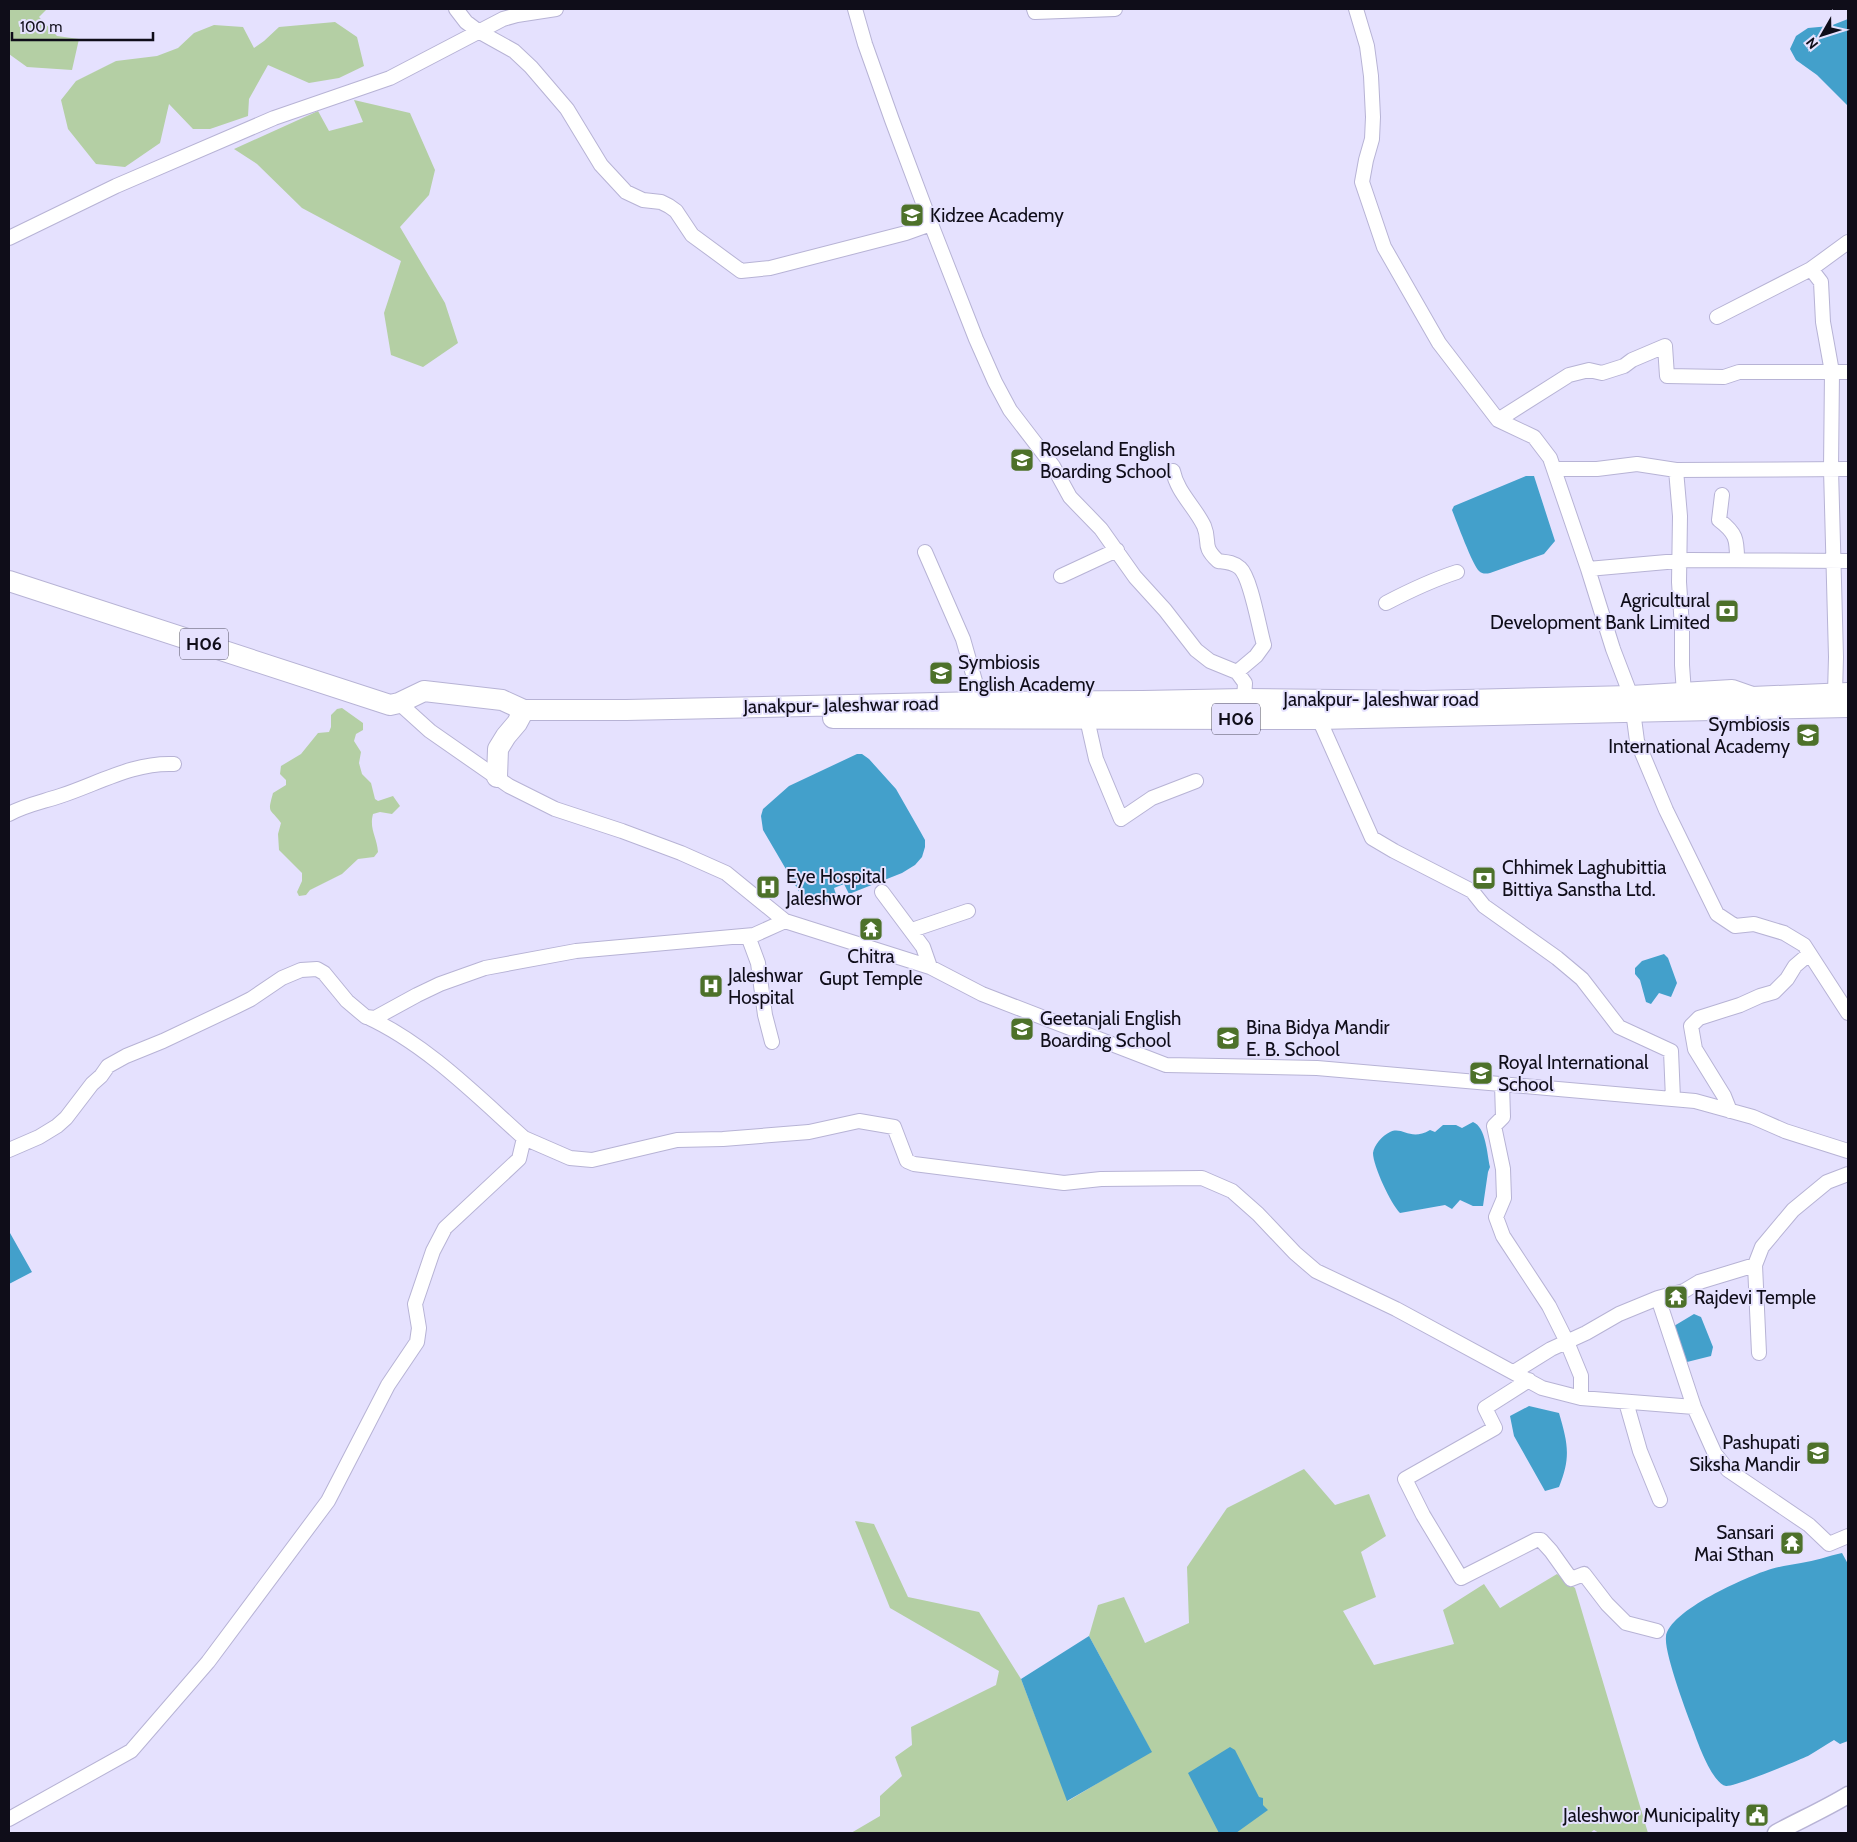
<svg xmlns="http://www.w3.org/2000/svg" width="1857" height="1842" viewBox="0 0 1857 1842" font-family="Cabin,sans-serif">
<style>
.green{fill:#b4cfa4}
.water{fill:#43a0cb}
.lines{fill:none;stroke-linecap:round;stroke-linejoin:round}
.minor-casing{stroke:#b7b3d5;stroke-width:16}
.major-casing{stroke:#b7b3d5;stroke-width:19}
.highway-casing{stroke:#b7b3d5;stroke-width:22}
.minor{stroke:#fff;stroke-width:14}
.major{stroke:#fff;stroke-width:16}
.highway{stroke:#fff;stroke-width:20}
.labels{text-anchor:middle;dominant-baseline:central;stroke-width:4;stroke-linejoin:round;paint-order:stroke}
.shield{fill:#e5e1fe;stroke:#4f4d5e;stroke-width:1}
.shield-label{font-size:18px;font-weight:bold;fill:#0f0d19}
.poi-label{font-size:19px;fill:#0f0d19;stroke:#e5e1fe;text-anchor:start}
.street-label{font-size:19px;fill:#0f0d19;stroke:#e5e1fe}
</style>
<rect width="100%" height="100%" fill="#e5e1fe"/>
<path class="green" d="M 9,9 L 47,9 L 39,17 L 57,36 L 79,39 L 72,70 L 27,67 L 9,54 Z
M 335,22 L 357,37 L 364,66 L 339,78 L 309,83 L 268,65 L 249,99 L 248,116 L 210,129 L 193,129 L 169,104 L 160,143 L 125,167 L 96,164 L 68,129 L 61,100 L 76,81 L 116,61 L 157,56 L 178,48 L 194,33 L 214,25 L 243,27 L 254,48 L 264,41 L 279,27 Z
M 354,100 L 410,113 L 435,170 L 429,195 L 400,227 L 445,303 L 458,343 L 423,367 L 391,355 L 384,313 L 401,261 L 302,208 L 257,164 L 234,149 L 318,111 L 329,131 L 363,122 Z
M 342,708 L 363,723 L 363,730 L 356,734 L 354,741 L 361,752 L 359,763 L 362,774 L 371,783 L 375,799 L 378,801 L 393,796 L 400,806 L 392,814 L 380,812 L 373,814 C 369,829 377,837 378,852 L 374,857 L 358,859 L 342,874 L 310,890 L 306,895 L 299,896 L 297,892 L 302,881 L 302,873 L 279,850 L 278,834 L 281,823 C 270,807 267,815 273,793 L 286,785 L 286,780 L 280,774 L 281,766 L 301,754 L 318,733 L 329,732 L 331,727 L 331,715 L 337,709 Z
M 1304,1469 L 1335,1505 L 1369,1494 L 1386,1536 L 1361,1552 L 1376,1597 L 1343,1611 L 1374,1665 L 1454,1644 L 1443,1610 L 1484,1584 L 1500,1608 L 1557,1574 L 1575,1588 L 1648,1833 L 1599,1833 L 1594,1830 L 1590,1833 L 851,1833 L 880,1816 L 880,1796 L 902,1776 L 895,1757 L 912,1745 L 911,1727 L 996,1685 L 999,1671 L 890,1608 L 855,1521 L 874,1524 L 908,1597 L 979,1612 L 1021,1679 L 1068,1801 L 1151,1751 L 1089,1636 L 1098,1605 L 1124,1597 L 1145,1643 L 1189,1623 L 1187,1567 L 1227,1508 Z"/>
<path class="water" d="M 1848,19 L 1848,106 L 1817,75 L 1796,60 L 1790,49 L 1796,36 L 1808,28 L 1830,26 Z
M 1526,476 L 1534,476 L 1555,541 L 1544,554 L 1490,573 C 1486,574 1482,574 1479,571 C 1473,566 1456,520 1452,510 L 1454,506 Z
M 857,754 L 862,754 L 869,759 L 896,789 L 920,831 L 925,840 L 925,847 L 922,857 L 915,865 L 902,873 L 849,894 L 844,884 L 834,888 L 837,898 C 825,903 816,908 804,900 L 763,830 L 761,816 L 763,809 L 789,786 Z
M 1664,954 L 1668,958 L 1677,983 L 1671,997 L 1659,993 L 1651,1004 L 1646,1002 L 1640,980 L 1635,974 L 1635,968 L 1642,961 Z
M 1473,1122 C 1486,1127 1487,1154 1490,1167 L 1488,1172 L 1483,1206 L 1473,1206 L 1460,1200 L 1452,1209 L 1445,1205 L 1400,1213 C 1391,1204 1373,1166 1373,1153 C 1374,1145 1382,1136 1390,1132 C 1403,1126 1410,1142 1430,1130 L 1435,1132 L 1443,1125 L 1456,1125 L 1462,1128 Z
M 10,1233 L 32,1272 L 9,1284 L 9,1234 Z
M 1694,1314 L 1701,1317 L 1713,1347 L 1711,1356 L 1687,1362 L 1671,1334 L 1674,1326 Z
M 1529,1406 L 1559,1413 C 1568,1444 1571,1457 1559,1487 L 1545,1491 L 1514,1436 L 1510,1416 Z
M 1842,1553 L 1848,1564 L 1848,1741 L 1840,1744 L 1834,1740 C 1825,1745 1817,1751 1808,1756 C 1797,1761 1734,1787 1726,1786 C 1713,1784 1698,1744 1694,1732 C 1687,1714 1664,1653 1666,1637 C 1668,1611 1748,1576 1771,1569 C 1781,1566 1791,1565 1801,1563 C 1815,1561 1828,1556 1842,1553 Z
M 1089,1636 L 1152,1752 L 1067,1801 L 1021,1679 Z
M 1230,1747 L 1235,1750 L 1259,1797 L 1263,1798 L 1263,1805 L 1268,1810 L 1236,1833 L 1219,1833 L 1188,1773 Z"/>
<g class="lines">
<g class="minor-casing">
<path id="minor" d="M 456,9 L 466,22 L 478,31 L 514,51 L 531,67 L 567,109 L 601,165 L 626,192 L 643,200 L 661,202 L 669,206 L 676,211 L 692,235 L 741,271 L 770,268 L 906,233 L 931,224
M 855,9 L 865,44 L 892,120 L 931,224 L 976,339 L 995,382 L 1010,410 L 1053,466 L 1070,497 L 1101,529 L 1135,577 L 1165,610 L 1196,650 L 1210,661 L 1237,672 L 1245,683 L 1244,699
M 1034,9 L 1035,12 L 1115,9
M 1356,9 L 1367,46 L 1371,76 L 1373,117 L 1372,139 L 1366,160 L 1362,182 L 1384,247 L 1439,343 L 1498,420 L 1534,437 L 1550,458 L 1588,569 L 1613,649 L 1631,696 L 1637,741 L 1666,810 L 1717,914 L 1735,926 L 1754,924 L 1784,933 L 1804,945 L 1848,1013
M 9,238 L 116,186 L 274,118 L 390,78 L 503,19 L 517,15 L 556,9
M 1811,269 L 1848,242
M 1717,317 L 1811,269 L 1821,282 L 1823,322 L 1832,372 L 1831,469 L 1836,657 L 1835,693
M 1498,420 L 1569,375 L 1589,370 L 1602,373 L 1624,366 L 1632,360 L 1665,346 L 1667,376 L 1724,377 L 1739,372 L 1848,372
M 1554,469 L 1597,469 L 1637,464 L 1676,470 L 1680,516 L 1679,582 L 1682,627 L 1682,665 L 1684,693
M 1676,470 L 1848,469
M 1173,471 C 1177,492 1195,507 1204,526 C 1211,543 1201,545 1218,561 C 1226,562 1233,562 1240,568 C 1251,578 1259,628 1264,645 L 1256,656 L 1237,672
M 1722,495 L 1719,520 C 1736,533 1737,539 1737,559
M 925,552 L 963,639 L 981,702
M 1588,569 L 1689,560 L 1848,561
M 1061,576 L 1117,550
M 1386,603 C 1409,591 1432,580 1457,572
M 399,703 L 430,731 L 509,786 L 555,809 L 622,831 L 681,853 L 726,873 L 785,921 L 930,967 L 982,994 L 1166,1065 L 1317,1068 L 1695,1101 L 1753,1117 L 1785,1131 L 1848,1151
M 1087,719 L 1096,759 L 1121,819 L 1152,798 L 1196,781
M 1319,719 L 1372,838 L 1394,851 L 1472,891 L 1484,906 L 1557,958 L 1582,979 L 1619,1027 L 1671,1051 L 1673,1099
M 9,814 C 25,805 42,802 60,796 C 97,784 134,762 174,764
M 882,892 L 923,947 L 930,967
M 912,930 L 968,911
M 748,936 L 758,963 L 765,1015 L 772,1042
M 367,1017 C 426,1044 476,1095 524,1138
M 1502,1084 L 1503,1117 L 1494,1126 L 1503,1169 L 1504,1198 L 1496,1217 L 1503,1236 L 1549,1306 L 1567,1342 L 1581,1376 L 1581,1398
M 1730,1111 L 1724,1096 L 1695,1049 L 1691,1026 L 1699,1018 L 1740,1005 L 1760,996 L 1774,992 L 1787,979 L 1795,966 L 1809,954
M 9,1150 L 39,1137 L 57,1126 L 66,1118 L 92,1084 L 101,1076 L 108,1066 L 126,1056 L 163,1041 L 237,1006 L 251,999 L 282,978 L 301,970 L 317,969 L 324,973 L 347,1001 L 366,1017 L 375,1018 L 417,995 L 440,984 L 485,968 L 576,951 L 754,935 L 785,921
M 1755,1265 L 1699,1282 L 1684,1291 L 1658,1298 L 1694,1407 L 1715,1454 L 1728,1470 L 1809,1525 L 1829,1544 L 1848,1536
M 1759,1353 L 1755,1265 L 1762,1247 L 1793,1210 L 1827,1182 L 1848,1174
M 1514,1372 L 1551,1349 L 1586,1333 L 1619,1314 L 1658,1298
M 1529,1380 L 1485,1408 L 1495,1428 L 1405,1479 L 1423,1515 L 1461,1578 L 1536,1540 L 1541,1540 L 1551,1551 L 1571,1579 L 1584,1574 L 1607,1604 L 1626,1623 L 1657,1631
M 1626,1402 L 1640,1451 L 1660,1500
M 9,1819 L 131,1751 L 208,1662 L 328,1501 L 388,1385 L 417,1342 L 419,1328 L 415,1304 L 433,1251 L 445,1228 L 519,1159 L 524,1138 L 570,1158 L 592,1160 L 677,1140 L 723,1139 L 809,1132 L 859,1121 L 894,1127 L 907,1161 L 914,1164 L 1064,1183 L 1101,1179 L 1202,1178 L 1232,1191 L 1258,1214 L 1295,1253 L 1316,1271 L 1396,1309 L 1542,1388 L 1581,1398 L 1694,1407"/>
</g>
<g class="major-casing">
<path id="major" d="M 1776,1833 C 1800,1820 1825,1809 1848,1795"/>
</g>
<g class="highway-casing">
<path id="highway" d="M 9,581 L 390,705 L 399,703 L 424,691 L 502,700 L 524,710 L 626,710 L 981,702 L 1143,701 L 1244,699 L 1424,701 L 1631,696 L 1732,690 L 1752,697 L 1848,693
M 833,718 L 1319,719 L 1848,707
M 497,777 L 498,749 L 506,736 L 517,723 L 524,710"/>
</g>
<use href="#minor" class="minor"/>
<use href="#major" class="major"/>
<use href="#highway" class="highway"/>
</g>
<defs>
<g id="school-square" transform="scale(1.25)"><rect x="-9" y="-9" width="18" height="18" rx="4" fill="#4d712a" stroke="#e5e1fe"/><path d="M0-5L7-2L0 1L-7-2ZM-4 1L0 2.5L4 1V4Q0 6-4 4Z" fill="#fff"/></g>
<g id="bank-square" transform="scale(1.25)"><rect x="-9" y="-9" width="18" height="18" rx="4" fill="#4d712a" stroke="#e5e1fe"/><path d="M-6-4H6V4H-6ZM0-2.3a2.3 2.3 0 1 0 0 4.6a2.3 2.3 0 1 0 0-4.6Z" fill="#fff"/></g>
<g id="hospital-square" transform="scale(1.25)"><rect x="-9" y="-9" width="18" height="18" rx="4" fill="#4d712a" stroke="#e5e1fe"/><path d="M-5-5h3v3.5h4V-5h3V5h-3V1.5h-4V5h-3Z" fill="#fff"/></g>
<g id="temple-square" transform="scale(1.25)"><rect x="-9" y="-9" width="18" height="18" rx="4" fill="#4d712a" stroke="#e5e1fe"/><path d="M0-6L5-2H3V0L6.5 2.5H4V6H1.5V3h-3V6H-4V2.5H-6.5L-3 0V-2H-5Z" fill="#fff"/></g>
<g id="civic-square" transform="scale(1.25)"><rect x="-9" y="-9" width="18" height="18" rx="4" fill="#4d712a" stroke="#e5e1fe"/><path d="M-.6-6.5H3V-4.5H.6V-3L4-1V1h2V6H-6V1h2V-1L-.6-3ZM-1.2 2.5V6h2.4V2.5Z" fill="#fff"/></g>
</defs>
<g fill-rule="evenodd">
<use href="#school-square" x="912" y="215"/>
<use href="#school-square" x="1022" y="460"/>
<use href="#bank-square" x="1727" y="611"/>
<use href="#school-square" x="941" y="673"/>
<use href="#school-square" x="1808" y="735"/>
<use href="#bank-square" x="1484" y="878"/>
<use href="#hospital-square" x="768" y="887"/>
<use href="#temple-square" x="871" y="929"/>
<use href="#hospital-square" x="711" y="986"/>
<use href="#school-square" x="1022" y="1029"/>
<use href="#school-square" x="1228" y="1038"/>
<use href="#school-square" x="1481" y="1073"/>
<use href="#temple-square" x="1676" y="1297"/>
<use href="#school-square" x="1818" y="1453"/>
<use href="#temple-square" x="1792" y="1543"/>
<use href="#civic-square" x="1757" y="1815"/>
</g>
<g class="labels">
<g class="shield">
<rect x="180" y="628.5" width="48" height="31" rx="4"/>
<rect x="1212" y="703.5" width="48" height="31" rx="4"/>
</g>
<g class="shield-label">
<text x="204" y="644">H06</text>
<text x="1236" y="719">H06</text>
</g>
<g class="poi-label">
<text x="930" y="215">Kidzee Academy</text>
<text x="1040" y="449">Roseland English<tspan x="1040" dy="22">Boarding School</tspan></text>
<text x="1710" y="600" text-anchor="end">Agricultural<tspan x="1710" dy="22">Development Bank Limited</tspan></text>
<text x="958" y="662">Symbiosis<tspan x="958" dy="22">English Academy</tspan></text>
<text x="1790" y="724" text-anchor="end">Symbiosis<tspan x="1790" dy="22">International Academy</tspan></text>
<text x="1502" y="867">Chhimek Laghubittia<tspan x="1502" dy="22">Bittiya Sanstha Ltd.</tspan></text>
<text x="786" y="876">Eye Hospital<tspan x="786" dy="22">Jaleshwor</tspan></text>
<text x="871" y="956" text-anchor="middle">Chitra<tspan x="871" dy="22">Gupt Temple</tspan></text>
<text x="728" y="975">Jaleshwar<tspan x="728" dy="22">Hospital</tspan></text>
<text x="1040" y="1018">Geetanjali English<tspan x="1040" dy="22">Boarding School</tspan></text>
<text x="1246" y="1027">Bina Bidya Mandir<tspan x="1246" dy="22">E. B. School</tspan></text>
<text x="1498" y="1062">Royal International<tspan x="1498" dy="22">School</tspan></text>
<text x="1694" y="1297">Rajdevi Temple</text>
<text x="1800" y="1442" text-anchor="end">Pashupati<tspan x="1800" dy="22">Siksha Mandir</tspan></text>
<text x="1774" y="1532" text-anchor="end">Sansari<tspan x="1774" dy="22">Mai Sthan</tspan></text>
<text x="1740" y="1815" text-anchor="end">Jaleshwor Municipality</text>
</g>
<g class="street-label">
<text x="1381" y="699">Janakpur- Jaleshwar road</text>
<text transform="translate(841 705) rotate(-1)">Janakpur- Jaleshwar road</text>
</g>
</g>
<rect width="1857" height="1842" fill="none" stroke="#0f0d19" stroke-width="20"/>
<g transform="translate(1822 35) rotate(231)" stroke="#e5e1fe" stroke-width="4" paint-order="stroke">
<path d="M0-4L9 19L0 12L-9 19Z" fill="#0f0d19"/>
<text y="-8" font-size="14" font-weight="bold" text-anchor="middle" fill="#0f0d19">N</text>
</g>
<path d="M12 32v8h141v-8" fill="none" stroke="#0f0d19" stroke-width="2.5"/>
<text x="20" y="32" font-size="15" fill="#0f0d19" stroke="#e5e1fe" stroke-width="4" paint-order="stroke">100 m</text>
</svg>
